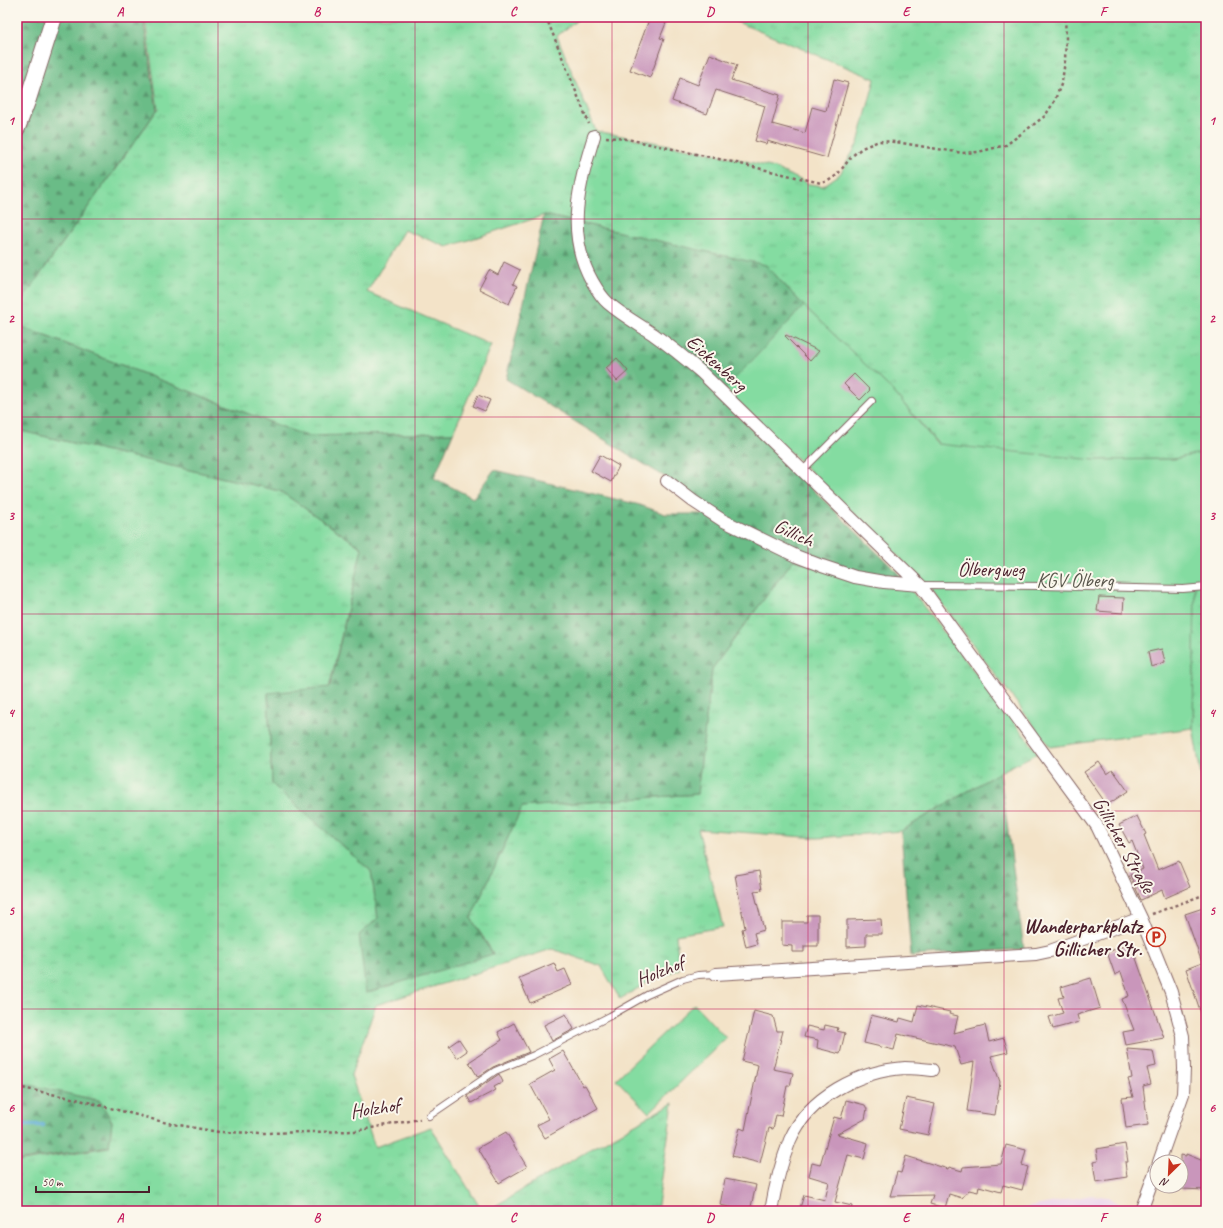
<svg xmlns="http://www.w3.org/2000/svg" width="1223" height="1228" viewBox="0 0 1223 1228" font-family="Caveat,sans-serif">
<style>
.built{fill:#ead1ed}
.grass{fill:url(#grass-tufts);stroke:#677e66}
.forest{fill:url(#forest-firs);stroke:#5a6e59}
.garden{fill:#84dca1;stroke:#677e66}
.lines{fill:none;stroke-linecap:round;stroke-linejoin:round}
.stream{stroke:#58aad3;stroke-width:4.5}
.building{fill:#c996bb}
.lane-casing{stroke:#856462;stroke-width:8}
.street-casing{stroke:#856462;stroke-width:14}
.secondary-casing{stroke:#856462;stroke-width:18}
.path{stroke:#856462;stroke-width:2.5;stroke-dasharray:3 3;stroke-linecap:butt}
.lane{stroke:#fff;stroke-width:6}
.street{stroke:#fff;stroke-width:12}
.secondary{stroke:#fff;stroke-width:16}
.grid{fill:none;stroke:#c2185b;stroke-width:1;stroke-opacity:0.55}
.labels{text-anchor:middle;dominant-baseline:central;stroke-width:4;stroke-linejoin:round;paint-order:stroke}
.street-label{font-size:20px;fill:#4a1f2b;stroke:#fbf7ec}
.park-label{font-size:20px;fill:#5b584e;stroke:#fbf7ec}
.poi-label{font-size:20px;font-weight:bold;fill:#4a1f2b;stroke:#fbf7ec;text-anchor:end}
.neatline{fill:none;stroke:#c2185b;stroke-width:1.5}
.grid-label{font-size:13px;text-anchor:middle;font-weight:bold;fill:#c2185b}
</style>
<defs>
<pattern id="grass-tufts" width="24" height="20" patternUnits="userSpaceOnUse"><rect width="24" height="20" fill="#84dca1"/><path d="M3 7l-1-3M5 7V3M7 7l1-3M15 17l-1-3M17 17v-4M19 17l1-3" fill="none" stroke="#74bc8b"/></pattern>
<pattern id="forest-firs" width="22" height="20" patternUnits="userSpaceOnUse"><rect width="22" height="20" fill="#6bbc87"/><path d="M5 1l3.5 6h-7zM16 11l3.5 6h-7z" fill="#5a986f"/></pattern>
</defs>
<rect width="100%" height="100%" fill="#fbf7ec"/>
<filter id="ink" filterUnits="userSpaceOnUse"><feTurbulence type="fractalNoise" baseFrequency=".025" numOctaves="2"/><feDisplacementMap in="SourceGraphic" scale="8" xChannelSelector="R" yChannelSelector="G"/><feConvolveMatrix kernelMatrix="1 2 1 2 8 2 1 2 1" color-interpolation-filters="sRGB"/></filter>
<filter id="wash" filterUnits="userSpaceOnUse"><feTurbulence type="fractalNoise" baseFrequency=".012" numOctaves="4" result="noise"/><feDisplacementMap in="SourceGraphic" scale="16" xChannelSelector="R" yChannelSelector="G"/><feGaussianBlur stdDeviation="0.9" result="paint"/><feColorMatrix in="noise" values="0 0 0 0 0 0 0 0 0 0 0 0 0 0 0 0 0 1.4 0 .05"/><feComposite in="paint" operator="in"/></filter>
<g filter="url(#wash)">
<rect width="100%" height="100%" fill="#f3e3c8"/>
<path class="built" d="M 1091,1195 L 1108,1197 L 1120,1204 L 1126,1211 L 1010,1211 Z"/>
<path class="grass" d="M 146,17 L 581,17 L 557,36 L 596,131 L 716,154 L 775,168 L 809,184 L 823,186 L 840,174 L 858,143 L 875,79 L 725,17 L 1206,17 L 1206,452 L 1174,459 L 1091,460 L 939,445 L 892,390 L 804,306 L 767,266 L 545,215 L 447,247 L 404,230 L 367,292 L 491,345 L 453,433 L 306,436 L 17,325 L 17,307 L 158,109 L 145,20 Z
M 17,430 L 280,491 L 362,548 L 329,688 L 268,694 L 272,784 L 371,871 L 378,918 L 493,953 L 471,918 L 522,807 L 697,794 L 712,669 L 793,560 L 910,589 L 1038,753 L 1000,772 L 901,831 L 818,838 L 698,829 L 723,927 L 676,935 L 679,969 L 645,984 L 620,999 L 601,966 L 552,949 L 376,1005 L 351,1075 L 375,1147 L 431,1127 L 482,1211 L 17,1211 L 17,1162 L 109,1147 L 112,1121 L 99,1100 L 17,1085 Z
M 1206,580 L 1206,805 L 1193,728 L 1195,582 Z
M 673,1103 L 657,1211 L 487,1211 L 591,1149 Z"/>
<path class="forest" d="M 17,17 L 146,17 L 144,24 L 157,110 L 17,307 Z
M 544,215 L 766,265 L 804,306 L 719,397 L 903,578 L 882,578 L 793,560 L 712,669 L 697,794 L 522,807 L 471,918 L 493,954 L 366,993 L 359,935 L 378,918 L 371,871 L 272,784 L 268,693 L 330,687 L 362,548 L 280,491 L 17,430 L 17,325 L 306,436 L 453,433 L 434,478 L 473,498 L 494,470 L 640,505 L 665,514 L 713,514 L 673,482 L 506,379 Z
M 1000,772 L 1024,949 L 911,956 L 901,831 Z
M 17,1082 L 100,1101 L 112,1122 L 109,1146 L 17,1161 Z"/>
<path class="garden" d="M 804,306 L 892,390 L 937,444 L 1095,460 L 1174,459 L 1206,452 L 1206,580 L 1195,582 L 1193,728 L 1050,747 L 928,585 L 725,389 Z
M 694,1004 L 726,1038 L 649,1113 L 616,1079 Z"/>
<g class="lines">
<path class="stream" d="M 17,1125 L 43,1125"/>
</g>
<g id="blocks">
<path class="building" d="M 650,17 L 664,17 L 662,21 L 666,23 L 660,38 L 664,39 L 650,78 L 630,70 Z
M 710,54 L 737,65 L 731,80 L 780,95 L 772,124 L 805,133 L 812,107 L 826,111 L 834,79 L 848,83 L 827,158 L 767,141 L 766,144 L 755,141 L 765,106 L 716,90 L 707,114 L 672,101 L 680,78 L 698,85 Z
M 504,262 L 520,270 L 513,284 L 517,286 L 509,304 L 479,289 L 489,270 L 498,275 Z
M 786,335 L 819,351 L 810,361 L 785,336 Z
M 617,358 L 628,371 L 617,381 L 606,368 Z
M 854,374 L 870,390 L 860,400 L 844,384 Z
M 478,395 L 490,400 L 485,411 L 473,406 Z
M 600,455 L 619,466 L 611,482 L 591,471 Z
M 1099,597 L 1124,598 L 1123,613 L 1097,611 Z
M 1162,649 L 1165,663 L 1151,667 L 1148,652 Z
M 1099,762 L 1107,774 L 1113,770 L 1128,791 L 1107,805 L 1084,772 Z
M 1137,816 L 1146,834 L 1144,835 L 1158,870 L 1179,861 L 1190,887 L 1165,898 L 1162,890 L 1141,900 L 1130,875 L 1143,869 L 1132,841 L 1129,843 L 1119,825 Z
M 759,871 L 762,890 L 754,891 L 764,930 L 754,933 L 757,944 L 746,947 L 742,929 L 745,928 L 735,875 Z
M 1206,907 L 1206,1021 L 1204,1022 L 1186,969 L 1202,963 L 1185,914 Z
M 807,915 L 818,915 L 818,946 L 804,946 L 804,952 L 792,952 L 792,946 L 782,945 L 782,922 L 807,922 Z
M 881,919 L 882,934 L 866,934 L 866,946 L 847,947 L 847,920 Z
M 1131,944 L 1164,1038 L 1126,1045 L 1123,1032 L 1134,1030 L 1122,999 L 1129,996 L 1121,972 L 1115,975 L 1107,952 Z
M 554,963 L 558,972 L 565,969 L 572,985 L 530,1003 L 519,978 Z
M 1091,978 L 1100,1008 L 1077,1015 L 1079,1022 L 1053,1029 L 1049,1017 L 1063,1013 L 1058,998 L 1064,997 L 1061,987 Z
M 918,1005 L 950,1012 L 949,1014 L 958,1016 L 954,1033 L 985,1025 L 989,1042 L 1004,1038 L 1008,1052 L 991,1056 L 1000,1082 L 995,1115 L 967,1111 L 974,1062 L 961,1065 L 955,1047 L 898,1034 L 894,1050 L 864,1043 L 871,1015 L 899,1022 L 900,1018 L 914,1022 Z
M 754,1011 L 773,1016 L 777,1031 L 783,1031 L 773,1069 L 793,1073 L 790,1086 L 787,1086 L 781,1116 L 776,1115 L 773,1129 L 769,1128 L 760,1163 L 732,1156 L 740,1128 L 745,1130 L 758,1065 L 742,1061 Z
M 566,1014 L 574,1029 L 552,1041 L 544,1025 Z
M 514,1023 L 529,1052 L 493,1067 L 478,1077 L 469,1062 L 502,1040 L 498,1032 Z
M 825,1025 L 838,1028 L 837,1031 L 845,1033 L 840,1054 L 817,1048 L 818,1040 L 804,1037 L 807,1026 L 824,1030 Z
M 459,1039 L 467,1051 L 457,1058 L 449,1046 Z
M 1127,1049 L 1153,1051 L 1156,1066 L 1147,1068 L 1151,1084 L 1143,1086 L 1148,1125 L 1126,1128 L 1122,1098 L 1133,1097 L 1128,1079 L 1132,1078 Z
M 563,1051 L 583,1086 L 585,1085 L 598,1108 L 545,1138 L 537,1125 L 549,1119 L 530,1084 L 555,1070 L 549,1059 Z
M 499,1074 L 503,1082 L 494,1087 L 496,1090 L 471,1103 L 467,1096 Z
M 906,1098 L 935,1104 L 928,1135 L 899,1129 Z
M 846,1100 L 865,1105 L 867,1109 L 865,1119 L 837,1134 L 868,1143 L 864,1159 L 848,1155 L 835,1202 L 852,1206 L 851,1211 L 799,1211 L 804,1195 L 825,1200 L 829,1182 L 809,1176 L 812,1163 L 820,1165 L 834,1117 L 841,1119 Z
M 506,1132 L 527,1167 L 499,1183 L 478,1148 Z
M 1125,1144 L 1128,1162 L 1125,1162 L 1127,1177 L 1096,1182 L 1093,1162 L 1098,1161 L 1096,1149 Z
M 1006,1145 L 1026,1150 L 1022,1165 L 1028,1167 L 1022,1190 L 1003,1185 L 1001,1192 L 979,1186 L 978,1192 L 969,1190 L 962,1198 L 949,1194 L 945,1208 L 930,1204 L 933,1195 L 890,1196 L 897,1172 L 901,1173 L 906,1156 L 948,1169 L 949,1167 L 962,1171 L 963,1167 L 1001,1164 Z
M 1186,1154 L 1206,1162 L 1206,1190 L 1181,1189 L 1181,1155 L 1186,1156 Z
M 725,1179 L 756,1185 L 750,1211 L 733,1211 L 734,1208 L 720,1205 Z"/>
</g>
</g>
<g filter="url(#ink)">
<use href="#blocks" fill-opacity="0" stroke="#856462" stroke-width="1"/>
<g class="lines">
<g class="lane-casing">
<path id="lane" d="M 802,471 L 872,401
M 921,585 L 1039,586 L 1183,589 L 1206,587
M 429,1116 L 495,1071 L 534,1055 L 610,1016 L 647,995 L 683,979 L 698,975 L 716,974"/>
</g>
<g class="street-casing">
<path id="street" d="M 594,136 C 579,185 565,233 592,281 C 596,288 601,297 608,303 C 622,315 638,324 653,334 C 670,346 686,359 701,372 L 920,585 L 1097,826 L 1141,918 L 1171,992 L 1183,1036 L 1184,1069 L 1183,1094 L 1159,1162
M 667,481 L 693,501 L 722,520 L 796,556 L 822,566 L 855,577 L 884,582 L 920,585
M 716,974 L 1036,954 L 1050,951 L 1141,918
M 771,1211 C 775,1187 781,1163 790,1140 C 809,1096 860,1071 905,1068 C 914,1068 923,1069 932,1070
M 1141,1211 L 1157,1167"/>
</g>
<g class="secondary-casing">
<path id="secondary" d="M 17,128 L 28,99 L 54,17"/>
</g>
<path class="path" d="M 546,17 L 589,124
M 606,137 L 627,139 L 728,161 L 821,183 L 828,181 L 837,175 L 852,156 L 862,148 L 879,141 L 896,142 L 962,153 L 978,152 L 1006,145 L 1045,116 L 1054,102 L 1062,82 L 1065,61 L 1066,38 L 1065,17
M 1152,914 L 1206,894
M 17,1087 L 76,1099 L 167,1123 L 219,1132 L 265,1133 L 355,1131 L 420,1119"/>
<use href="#lane" class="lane"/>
<use href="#street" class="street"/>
<use href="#secondary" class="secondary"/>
</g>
</g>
<path class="grid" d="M 218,17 L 218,1211M 415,17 L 415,1211M 612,17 L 612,1211M 808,17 L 808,1211M 1004,17 L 1004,1211M 17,219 L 1206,219M 17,417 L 1206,417M 17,614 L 1206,614M 17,811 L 1206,811M 17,1009 L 1206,1009"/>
<defs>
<g id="parking-ring" transform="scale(1)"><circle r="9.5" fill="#fbf7ec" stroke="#c8321e" stroke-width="1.5"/><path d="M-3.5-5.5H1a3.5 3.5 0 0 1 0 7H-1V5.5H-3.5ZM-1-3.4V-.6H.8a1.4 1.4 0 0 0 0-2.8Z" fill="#c8321e"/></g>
</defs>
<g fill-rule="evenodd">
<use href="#parking-ring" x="1156" y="937"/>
</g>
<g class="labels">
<g class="street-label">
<text transform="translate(717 363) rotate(42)">Eickenberg</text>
<text transform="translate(794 533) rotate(25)">Gillich</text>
<text x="991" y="569">Ölbergweg</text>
<text transform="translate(1124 845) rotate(61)">Gillicher Straße</text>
<text transform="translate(660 971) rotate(-22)">Holzhof</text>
<text transform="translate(375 1108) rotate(-8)">Holzhof</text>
</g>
<g class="park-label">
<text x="1075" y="580">KGV Ölberg</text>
</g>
<g class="poi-label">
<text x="1142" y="926">Wanderparkplatz<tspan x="1142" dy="23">Gillicher Str.</tspan></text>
</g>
</g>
<rect width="1223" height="1228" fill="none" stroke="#fbf7ec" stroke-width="44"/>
<g transform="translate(1169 1174) rotate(204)"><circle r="19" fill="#fbf7ec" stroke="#b4a19f"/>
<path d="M0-3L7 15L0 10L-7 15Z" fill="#c8321e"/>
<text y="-6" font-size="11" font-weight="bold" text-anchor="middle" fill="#4a1f2b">N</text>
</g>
<path d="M36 1186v6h113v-6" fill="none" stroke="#4a1f2b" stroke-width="2"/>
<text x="42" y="1186" font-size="12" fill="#4a1f2b" stroke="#fbf7ec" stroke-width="3" paint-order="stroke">50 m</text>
<rect x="22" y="22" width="1179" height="1184" class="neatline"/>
<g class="grid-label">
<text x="120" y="16">A</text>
<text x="317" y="16">B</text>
<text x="513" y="16">C</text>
<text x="710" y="16">D</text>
<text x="906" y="16">E</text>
<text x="1103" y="16">F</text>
<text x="11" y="125">1</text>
<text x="1212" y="125">1</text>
<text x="11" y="323">2</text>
<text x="1212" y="323">2</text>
<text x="11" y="520">3</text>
<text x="1212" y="520">3</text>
<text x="11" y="717">4</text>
<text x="1212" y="717">4</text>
<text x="11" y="915">5</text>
<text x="1212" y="915">5</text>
<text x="11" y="1112">6</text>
<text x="1212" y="1112">6</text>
<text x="120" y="1222">A</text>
<text x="317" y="1222">B</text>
<text x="513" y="1222">C</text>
<text x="710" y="1222">D</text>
<text x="906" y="1222">E</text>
<text x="1103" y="1222">F</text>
</g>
</svg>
